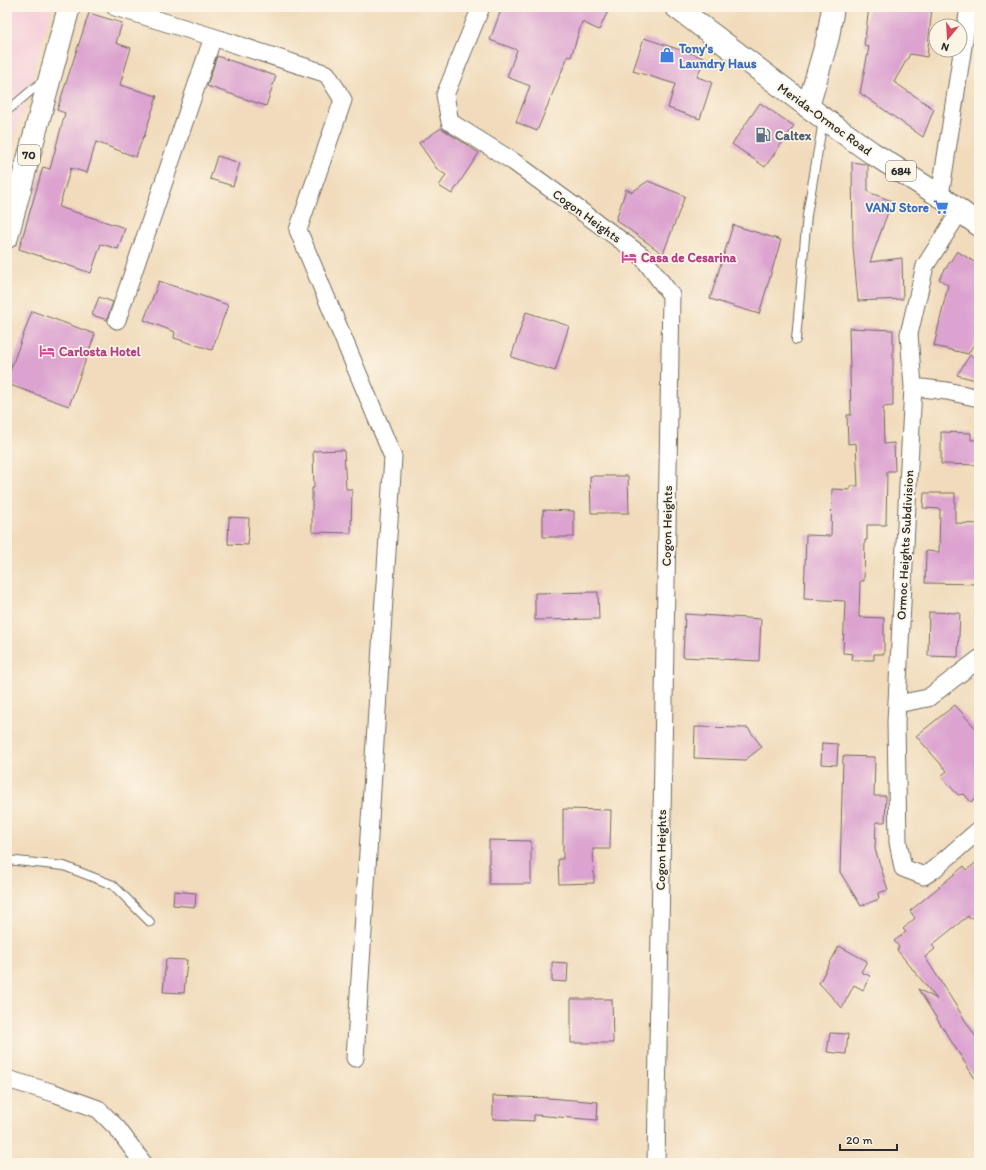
<svg xmlns="http://www.w3.org/2000/svg" width="986" height="1170" viewBox="0 0 986 1170" font-family="Itim,sans-serif">
<style>
.built{fill:#f5cfda}
.building{fill:#dca3d0}
.lines{fill:none;stroke-linecap:round;stroke-linejoin:round}
.service-casing{stroke:#70695e;stroke-width:10}
.minor-casing{stroke:#70695e;stroke-width:19}
.secondary-casing{stroke:#70695e;stroke-width:24}
.trunk-casing{stroke:#70695e;stroke-width:24}
.service{stroke:#fff;stroke-width:8}
.minor{stroke:#fff;stroke-width:17}
.secondary{stroke:#fff;stroke-width:22}
.trunk{stroke:#fff;stroke-width:22}
.labels{text-anchor:middle;dominant-baseline:central;stroke-width:3.5;stroke-linejoin:round;paint-order:stroke}
.shield{fill:#fcf5e5;stroke:#6a6863;stroke-width:1}
.shield-label{font-size:12px;font-weight:bold;fill:#2b2b2b}
.shop-label{font-size:13px;font-weight:bold;fill:#366cbe;stroke:#fcf5e5;text-anchor:start}
.street-label{font-size:13px;fill:#2b2b2b;stroke:#fcf5e5}
.service-label{font-size:13px;font-weight:bold;fill:#4e5e75;stroke:#fcf5e5;text-anchor:start}
.hotel-label{font-size:13px;font-weight:bold;fill:#b23c85;stroke:#fcf5e5;text-anchor:start}
</style>
<rect width="100%" height="100%" fill="#fcf5e5"/>
<filter id="ink" filterUnits="userSpaceOnUse"><feTurbulence type="fractalNoise" baseFrequency=".025" numOctaves="2"/><feDisplacementMap in="SourceGraphic" scale="8" xChannelSelector="R" yChannelSelector="G"/><feConvolveMatrix kernelMatrix="1 2 1 2 8 2 1 2 1" color-interpolation-filters="sRGB"/></filter>
<filter id="wash" filterUnits="userSpaceOnUse"><feTurbulence type="fractalNoise" baseFrequency=".012" numOctaves="4" result="noise"/><feDisplacementMap in="SourceGraphic" scale="16" xChannelSelector="R" yChannelSelector="G"/><feGaussianBlur stdDeviation="0.9" result="paint"/><feColorMatrix in="noise" values="0 0 0 0 0 0 0 0 0 0 0 0 0 0 0 0 0 1.4 0 .05"/><feComposite in="paint" operator="in"/></filter>
<g filter="url(#wash)">
<rect width="100%" height="100%" fill="#f1dbbc"/>
<path class="built" d="M 7,7 L 52,7 L 7,166 Z"/>
<g id="blocks">
<path class="building" d="M 502,7 L 610,7 L 599,30 L 582,22 L 571,57 L 568,56 L 537,131 L 516,122 L 530,86 L 507,77 L 517,50 L 490,40 Z
M 869,7 L 932,7 L 927,57 L 910,54 L 894,82 L 934,109 L 923,137 L 860,93 L 869,47 L 864,46 Z
M 89,13 L 122,23 L 116,43 L 131,48 L 120,85 L 157,96 L 144,137 L 143,137 L 136,157 L 96,142 L 87,173 L 71,168 L 59,207 L 125,228 L 118,249 L 101,244 L 91,273 L 19,249 L 43,167 L 50,169 L 65,113 L 57,110 Z
M 644,38 L 705,58 L 697,77 L 712,82 L 700,119 L 668,108 L 675,84 L 633,71 Z
M 217,56 L 276,76 L 266,106 L 207,86 Z
M 760,103 L 794,126 L 765,167 L 732,144 Z
M 441,128 L 479,153 L 452,194 L 439,186 L 446,175 L 437,169 L 419,143 Z
M 217,156 L 240,163 L 233,186 L 210,179 Z
M 852,162 L 865,164 L 868,165 L 868,192 L 892,201 L 870,262 L 902,258 L 903,299 L 858,301 L 853,247 Z
M 648,181 L 685,196 L 663,254 L 616,220 L 626,189 L 632,192 Z
M 733,225 L 781,240 L 759,314 L 710,299 Z
M 957,251 L 979,265 L 979,336 L 968,354 L 934,346 L 948,285 L 939,279 Z
M 159,281 L 228,305 L 212,350 L 174,338 L 175,332 L 144,320 Z
M 99,297 L 113,302 L 107,320 L 92,315 Z
M 32,311 L 95,334 L 69,406 L 7,384 L 7,379 Z
M 526,312 L 569,326 L 555,371 L 511,357 Z
M 849,328 L 893,330 L 893,406 L 883,407 L 884,444 L 894,443 L 895,471 L 887,471 L 886,525 L 867,525 L 867,540 L 865,540 L 864,581 L 860,581 L 859,617 L 884,618 L 884,654 L 874,654 L 874,660 L 852,660 L 853,654 L 843,653 L 845,601 L 804,599 L 806,535 L 831,536 L 832,489 L 850,490 L 850,486 L 858,486 L 856,443 L 848,444 L 847,415 L 851,415 Z
M 970,355 L 979,361 L 979,381 L 957,375 Z
M 941,432 L 971,433 L 971,440 L 979,440 L 979,465 L 941,464 Z
M 344,450 L 346,489 L 352,489 L 351,533 L 312,532 L 312,488 L 314,488 L 313,451 Z
M 590,476 L 628,476 L 629,513 L 591,513 Z
M 924,493 L 955,493 L 955,523 L 979,524 L 979,584 L 925,583 L 926,551 L 939,552 L 940,509 L 923,508 Z
M 543,510 L 574,511 L 574,537 L 543,537 Z
M 229,517 L 249,518 L 248,545 L 228,544 Z
M 598,592 L 599,619 L 535,620 L 535,593 Z
M 929,612 L 960,613 L 958,657 L 928,656 Z
M 685,614 L 761,619 L 759,661 L 683,657 Z
M 955,705 L 979,732 L 979,795 L 971,802 L 964,794 L 958,795 L 941,776 L 947,771 L 916,736 Z
M 695,727 L 748,728 L 762,747 L 745,760 L 694,758 Z
M 822,743 L 838,744 L 837,765 L 821,764 Z
M 843,756 L 875,757 L 874,796 L 886,796 L 885,822 L 876,822 L 875,849 L 888,890 L 878,893 L 879,899 L 861,906 L 840,872 Z
M 563,809 L 611,810 L 610,849 L 593,849 L 594,883 L 559,884 L 558,859 L 563,859 Z
M 489,840 L 531,841 L 531,884 L 489,884 Z
M 979,860 L 979,912 L 970,919 L 968,916 L 932,945 L 935,949 L 925,957 L 979,1042 L 979,1085 L 918,989 L 937,999 L 897,950 L 899,947 L 894,941 L 906,932 L 903,929 L 915,918 L 910,911 L 964,866 L 967,870 Z
M 174,891 L 196,893 L 195,907 L 173,905 Z
M 839,946 L 867,961 L 861,972 L 870,976 L 863,990 L 854,985 L 842,1008 L 819,983 Z
M 166,959 L 187,960 L 184,993 L 163,992 Z
M 552,962 L 568,963 L 567,982 L 552,981 Z
M 571,999 L 612,999 L 613,1043 L 571,1043 Z
M 830,1033 L 848,1034 L 846,1054 L 827,1052 Z
M 493,1096 L 548,1098 L 598,1102 L 597,1120 L 534,1115 L 534,1121 L 493,1119 Z"/>
</g>
</g>
<g filter="url(#ink)">
<use href="#blocks" fill-opacity="0" stroke="#70695e" stroke-width="1"/>
<g class="lines">
<g class="service-casing">
<path id="service" d="M 7,111 L 45,79
M 7,185 L 19,177
M 796,340 L 807,215 L 823,121
M 7,860 L 64,866 L 113,885 L 150,922"/>
</g>
<g class="minor-casing">
<path id="minor" d="M 115,7 L 213,37 L 327,74 L 343,100 L 298,230 L 393,457 L 355,1058
M 481,7 L 445,95 L 450,122 L 514,162 L 641,255 L 671,295 L 656,1163
M 940,196 L 969,7
M 960,211 L 925,266 L 909,334 L 913,387 L 896,722 L 898,842 L 903,868 L 924,876 L 933,870 L 979,830
M 117,320 L 213,37
M 913,387 L 947,391 L 979,398
M 897,704 L 928,698 L 979,659
M 7,1079 L 54,1093 L 98,1109 L 117,1128 L 143,1163"/>
</g>
<g class="secondary-casing">
<path id="secondary" d="M 808,107 L 828,37 L 833,7"/>
</g>
<g class="trunk-casing">
<path id="trunk" d="M 676,7 L 823,118 L 872,153 L 940,196 L 979,225
M 7,237 L 69,7"/>
</g>
<use href="#service" class="service"/>
<use href="#minor" class="minor"/>
<use href="#secondary" class="secondary"/>
<use href="#trunk" class="trunk"/>
</g>
</g>
<defs>
<g id="shop-bare" transform="scale(1.2)"><path d="M-5-2.5h2.3a2.7 3.5 0 0 1 5.4 0H5L5.5 6h-11ZM-1.5-2.5h3a1.5 2.3 0 0 0-3 0Z" fill="#3f7fe0" stroke="#fcf5e5" stroke-width="2.5" paint-order="stroke"/></g>
<g id="fuel-bare" transform="scale(1.2)"><path d="M-5.5-6h7V0h2V4h1.3V-2.5L3-4.5l.8-.8L6-3V5H2.5V1h-1V6h-7ZM-4.2-4.7v3.2H.2V-4.7Z" fill="#5c6f8a" stroke="#fcf5e5" stroke-width="2.5" paint-order="stroke"/></g>
<g id="supermarket-bare" transform="scale(1.2)"><path d="M-6-5.5h2.5l.6 2H6L4.5 2H-2.5L-4.4-4H-6ZM-1.5 3.2a1.3 1.3 0 1 0 .1 0ZM3 3.2a1.3 1.3 0 1 0 .1 0Z" fill="#3f7fe0" stroke="#fcf5e5" stroke-width="2.5" paint-order="stroke"/></g>
<g id="hotel-bare" transform="scale(1.2)"><path d="M-6-4.5h1.5V1H6V5H4.5V3h-9V5H-6ZM-4 0a1.8 1.8 0 1 1 3.6 0ZM.5 0V-2.5h3Q6-2.5 6 0Z" fill="#d1479c" stroke="#fcf5e5" stroke-width="2.5" paint-order="stroke"/></g>
</defs>
<g fill-rule="evenodd">
<use href="#shop-bare" x="667" y="55"/>
<use href="#fuel-bare" x="763" y="135"/>
<use href="#supermarket-bare" x="941" y="207"/>
<use href="#hotel-bare" x="629" y="257"/>
<use href="#hotel-bare" x="47" y="351"/>
</g>
<g class="labels">
<g class="shield">
<rect x="18" y="145" width="22" height="20" rx="3"/>
<rect x="886" y="161" width="30" height="20" rx="3"/>
</g>
<g class="shield-label">
<text x="29" y="155">70</text>
<text x="901" y="171">684</text>
</g>
<g class="shop-label">
<text x="679" y="48">Tony's<tspan x="679" dy="15">Laundry Haus</tspan></text>
<text x="929" y="207" text-anchor="end">VANJ Store</text>
</g>
<g class="street-label">
<text transform="translate(825 119) rotate(36)">Merida-Ormoc Road</text>
<text transform="translate(587 216) rotate(36)">Cogon Heights</text>
<text transform="translate(667 526) rotate(-89)">Cogon Heights</text>
<text transform="translate(905 545) rotate(-87)">Ormoc Heights Subdivision</text>
<text transform="translate(661 850) rotate(-89)">Cogon Heights</text>
</g>
<g class="service-label">
<text x="775" y="135">Caltex</text>
</g>
<g class="hotel-label">
<text x="641" y="257">Casa de Cesarina</text>
<text x="59" y="351">Carlosta Hotel</text>
</g>
</g>
<rect width="986" height="1170" fill="none" stroke="#fcf5e5" stroke-width="24"/>
<g transform="translate(948 38) rotate(198)"><circle r="19" fill="#fcf5e5" stroke="#a8a49b"/>
<path d="M0-3L7 15L0 10L-7 15Z" fill="#d1495b"/>
<text y="-6" font-size="11" font-weight="bold" text-anchor="middle" fill="#2b2b2b">N</text>
</g>
<path d="M840 1144v6h57v-6" fill="none" stroke="#2b2b2b" stroke-width="2"/>
<text x="846" y="1144" font-size="12" fill="#2b2b2b" stroke="#fcf5e5" stroke-width="3" paint-order="stroke">20 m</text>
</svg>
